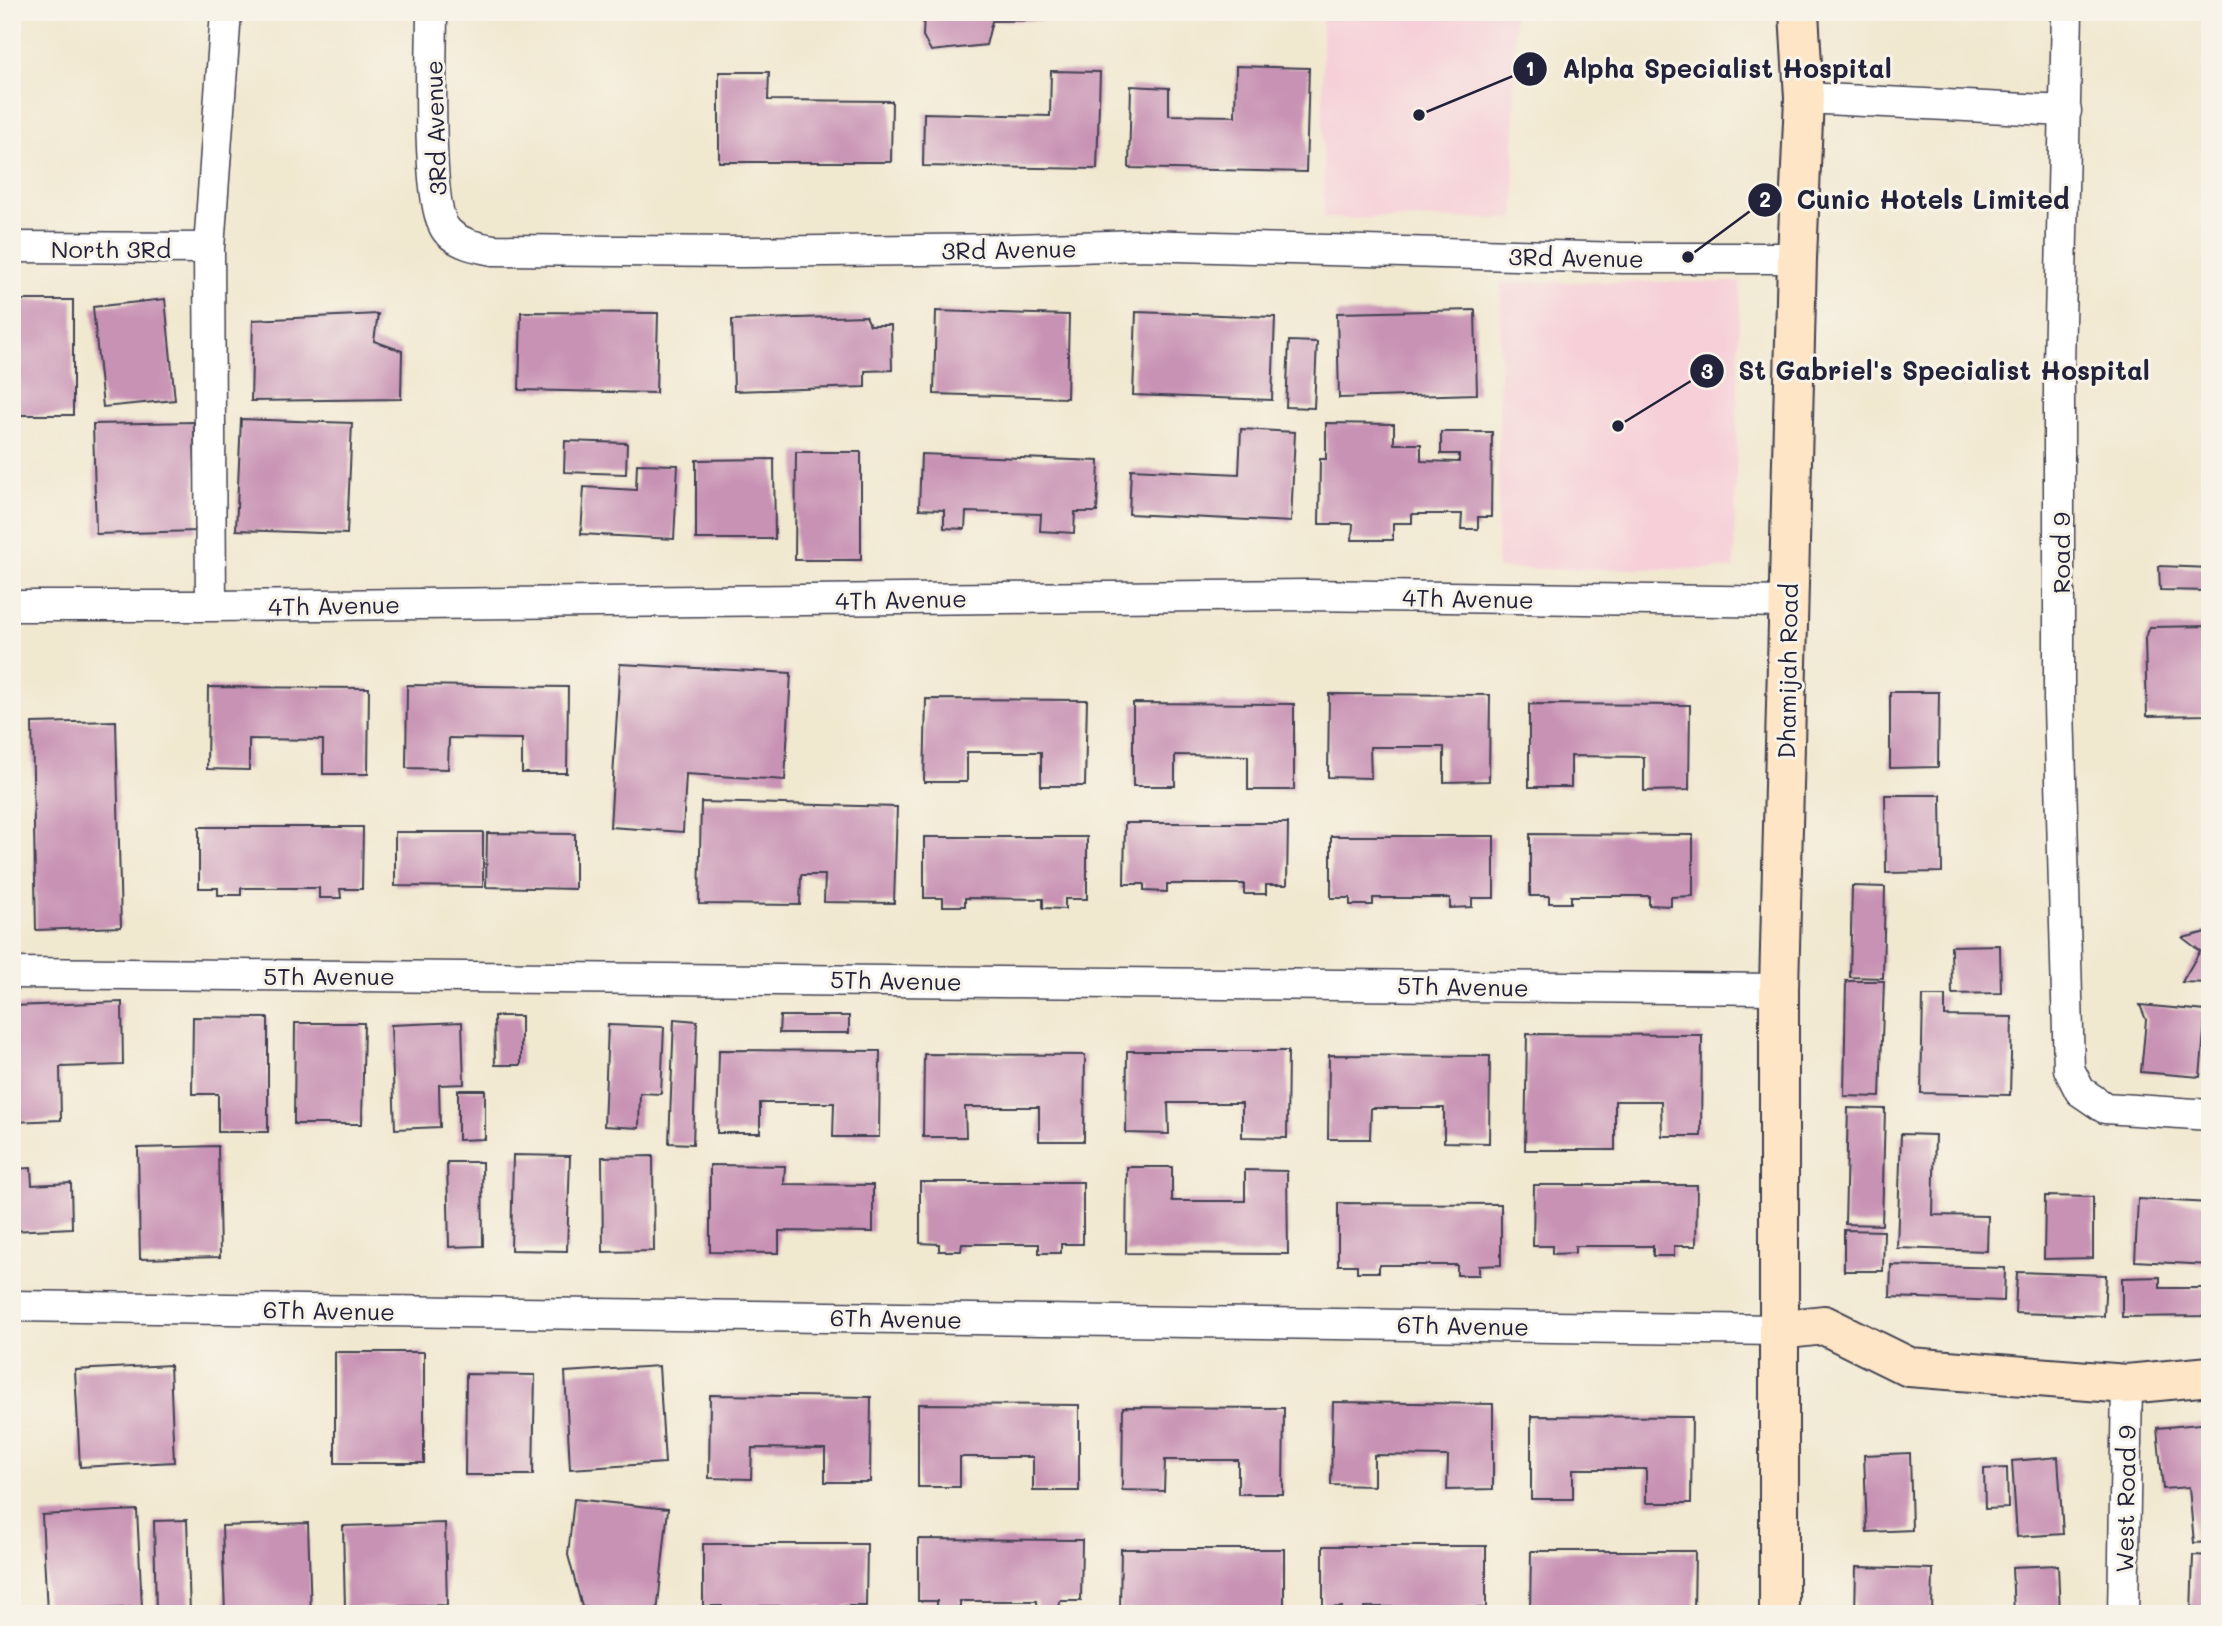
<svg xmlns="http://www.w3.org/2000/svg" width="2222" height="1626" viewBox="0 0 2222 1626" font-family="Mali,sans-serif">
<style>
.built{fill:#f6cfd8}
.building{fill:#c892b4}
.lines{fill:none;stroke-linecap:round;stroke-linejoin:round}
.street-casing{stroke:#414051;stroke-width:33}
.secondary-casing{stroke:#414051;stroke-width:42}
.street{stroke:#fff;stroke-width:30}
.secondary{stroke:#fde5c5;stroke-width:38}
.labels{text-anchor:middle;dominant-baseline:central;stroke-width:6;stroke-linejoin:round;paint-order:stroke}
.street-label{font-size:24px;fill:#22223b;stroke:#f7f3e8}
.leader{fill:none;stroke:#22223b;stroke-width:2.5}
.callout-dot{fill:#22223b;stroke:#f7f3e8;stroke-width:2.5}
.mark-label{font-size:21px;text-anchor:middle;font-weight:bold;fill:#fff}
.callout-label{font-size:26px;text-anchor:middle;font-weight:bold;fill:#22223b;stroke:#f7f3e8;stroke-width:6;stroke-linejoin:round;paint-order:stroke}
</style>
<rect width="100%" height="100%" fill="#f7f3e8"/>
<filter id="ink" filterUnits="userSpaceOnUse"><feTurbulence type="fractalNoise" baseFrequency=".0143" numOctaves="2"/><feDisplacementMap in="SourceGraphic" scale="14" xChannelSelector="R" yChannelSelector="G"/><feConvolveMatrix kernelMatrix="1 2 1 2 8 2 1 2 1" color-interpolation-filters="sRGB"/></filter>
<filter id="wash" filterUnits="userSpaceOnUse"><feTurbulence type="fractalNoise" baseFrequency=".00686" numOctaves="4" result="noise"/><feDisplacementMap in="SourceGraphic" scale="28" xChannelSelector="R" yChannelSelector="G"/><feGaussianBlur stdDeviation="1.57" result="paint"/><feColorMatrix in="noise" values="0 0 0 0 0 0 0 0 0 0 0 0 0 0 0 0 0 1.4 0 .05"/><feComposite in="paint" operator="in"/></filter>
<g filter="url(#wash)">
<rect width="100%" height="100%" fill="#f1e8d0"/>
<path class="built" d="M 1322,12 L 1514,12 L 1515,219 L 1324,218 Z
M 1501,282 L 1740,282 L 1734,569 L 1497,569 Z"/>
<g id="blocks">
<path class="building" d="M 924,12 L 1101,12 L 1101,19 L 992,21 L 986,45 L 931,51 L 923,36 Z
M 1236,66 L 1309,68 L 1306,172 L 1129,168 L 1131,86 L 1169,88 L 1169,115 L 1235,116 Z
M 1051,71 L 1100,72 L 1097,169 L 923,166 L 924,113 L 1050,116 Z
M 719,72 L 769,72 L 768,100 L 892,101 L 891,162 L 719,162 Z
M 165,299 L 175,400 L 103,407 L 93,307 Z
M 12,300 L 73,300 L 73,415 L 12,415 Z
M 1475,310 L 1477,394 L 1339,398 L 1337,313 Z
M 936,311 L 1069,315 L 1067,398 L 934,394 Z
M 521,312 L 658,313 L 656,393 L 519,390 Z
M 1136,312 L 1275,317 L 1272,400 L 1133,395 Z
M 378,314 L 374,341 L 402,351 L 401,399 L 251,401 L 253,320 Z
M 866,316 L 870,325 L 891,325 L 892,370 L 865,371 L 865,387 L 734,391 L 732,320 Z
M 1289,341 L 1317,342 L 1314,408 L 1286,407 Z
M 241,419 L 352,423 L 347,534 L 236,530 Z
M 194,422 L 196,531 L 96,534 L 93,424 Z
M 1326,423 L 1394,424 L 1394,444 L 1421,444 L 1421,461 L 1459,462 L 1459,454 L 1441,454 L 1441,432 L 1492,432 L 1491,517 L 1478,517 L 1478,529 L 1461,529 L 1462,514 L 1412,514 L 1412,523 L 1393,523 L 1393,540 L 1352,540 L 1353,524 L 1319,524 L 1320,459 L 1326,459 Z
M 1241,429 L 1295,432 L 1291,522 L 1129,514 L 1131,469 L 1239,474 Z
M 565,441 L 627,443 L 626,474 L 564,472 Z
M 796,452 L 861,452 L 861,560 L 795,560 Z
M 921,454 L 1099,461 L 1097,512 L 1075,512 L 1074,533 L 1040,531 L 1041,514 L 966,512 L 965,529 L 944,528 L 944,510 L 919,509 Z
M 774,459 L 775,539 L 696,539 L 696,460 Z
M 637,464 L 678,465 L 674,539 L 581,534 L 584,487 L 636,490 Z
M 2159,566 L 2210,568 L 2210,591 L 2160,590 Z
M 2210,626 L 2210,715 L 2147,716 L 2145,639 L 2150,627 Z
M 620,664 L 791,673 L 785,780 L 686,774 L 683,832 L 610,827 Z
M 407,685 L 568,687 L 567,773 L 522,773 L 522,739 L 449,738 L 448,769 L 406,768 Z
M 208,687 L 369,688 L 368,774 L 323,774 L 323,740 L 249,739 L 249,770 L 207,769 Z
M 1890,692 L 1939,692 L 1938,767 L 1890,768 Z
M 1329,694 L 1490,695 L 1489,781 L 1444,782 L 1444,747 L 1370,747 L 1371,778 L 1328,777 Z
M 926,699 L 1087,700 L 1085,786 L 1041,786 L 1041,752 L 967,752 L 967,782 L 924,782 Z
M 1133,703 L 1294,704 L 1294,790 L 1248,790 L 1248,756 L 1175,755 L 1175,786 L 1133,786 Z
M 1529,704 L 1690,705 L 1689,790 L 1644,791 L 1644,757 L 1571,756 L 1571,787 L 1529,787 Z
M 116,721 L 121,927 L 36,930 L 32,723 Z
M 1885,795 L 1941,795 L 1942,872 L 1886,873 Z
M 701,802 L 897,807 L 894,903 L 824,902 L 825,875 L 801,875 L 800,905 L 699,904 Z
M 1125,823 L 1288,823 L 1287,885 L 1266,885 L 1266,894 L 1244,894 L 1244,884 L 1167,884 L 1167,892 L 1144,891 L 1144,884 L 1124,884 Z
M 199,827 L 363,827 L 362,889 L 340,889 L 341,898 L 319,898 L 319,888 L 241,888 L 241,895 L 218,895 L 218,888 L 199,888 Z
M 395,832 L 483,832 L 483,887 L 395,886 Z
M 487,833 L 575,834 L 575,889 L 486,887 Z
M 1530,834 L 1693,835 L 1693,896 L 1671,897 L 1671,906 L 1649,905 L 1649,896 L 1571,896 L 1571,903 L 1549,903 L 1549,896 L 1530,896 Z
M 1331,836 L 1494,836 L 1494,898 L 1472,898 L 1472,907 L 1450,908 L 1450,898 L 1373,898 L 1373,905 L 1350,905 L 1350,898 L 1331,898 Z
M 924,837 L 1087,837 L 1087,899 L 1065,899 L 1065,909 L 1043,908 L 1043,899 L 965,898 L 965,906 L 943,906 L 943,898 L 924,898 Z
M 1852,886 L 1885,887 L 1883,978 L 1850,977 Z
M 2210,931 L 2210,983 L 2182,982 L 2200,951 L 2183,938 Z
M 2000,945 L 2001,993 L 1952,994 L 1951,946 Z
M 1846,981 L 1884,981 L 1880,1097 L 1844,1096 Z
M 1923,996 L 1945,996 L 1945,1016 L 2012,1017 L 2010,1095 L 1921,1093 Z
M 122,1002 L 123,1065 L 60,1067 L 61,1120 L 12,1122 L 12,1006 Z
M 2140,1005 L 2206,1011 L 2200,1077 L 2141,1072 L 2146,1020 Z
M 494,1016 L 521,1016 L 521,1065 L 495,1065 Z
M 780,1016 L 849,1016 L 849,1033 L 779,1033 Z
M 193,1017 L 268,1018 L 268,1132 L 218,1132 L 218,1094 L 192,1094 Z
M 674,1019 L 697,1021 L 693,1144 L 669,1143 Z
M 462,1022 L 464,1084 L 439,1085 L 440,1127 L 395,1129 L 391,1025 Z
M 295,1023 L 364,1023 L 362,1124 L 294,1124 Z
M 608,1025 L 664,1027 L 661,1094 L 640,1093 L 639,1128 L 604,1126 Z
M 1527,1034 L 1702,1035 L 1701,1136 L 1662,1136 L 1661,1101 L 1615,1101 L 1615,1150 L 1525,1150 Z
M 719,1050 L 880,1051 L 879,1137 L 833,1137 L 834,1103 L 760,1103 L 760,1133 L 717,1133 Z
M 1127,1051 L 1288,1051 L 1287,1138 L 1242,1137 L 1242,1103 L 1168,1103 L 1169,1134 L 1126,1133 Z
M 924,1054 L 1085,1055 L 1084,1141 L 1039,1141 L 1039,1107 L 965,1107 L 966,1137 L 923,1137 Z
M 1329,1055 L 1490,1056 L 1489,1143 L 1444,1142 L 1444,1108 L 1371,1108 L 1370,1139 L 1328,1139 Z
M 458,1090 L 485,1090 L 485,1139 L 458,1140 Z
M 1848,1108 L 1885,1109 L 1882,1225 L 1845,1224 Z
M 1901,1134 L 1935,1135 L 1933,1215 L 1988,1216 L 1987,1251 L 1897,1248 Z
M 218,1146 L 220,1257 L 140,1259 L 138,1148 Z
M 513,1155 L 570,1156 L 567,1251 L 511,1250 Z
M 653,1156 L 654,1251 L 603,1252 L 602,1157 Z
M 447,1162 L 482,1162 L 483,1246 L 449,1247 Z
M 710,1165 L 785,1166 L 784,1184 L 873,1185 L 873,1232 L 779,1231 L 779,1253 L 710,1252 Z
M 1127,1167 L 1172,1167 L 1172,1201 L 1245,1201 L 1245,1170 L 1287,1171 L 1288,1254 L 1126,1253 Z
M 31,1168 L 32,1185 L 71,1183 L 72,1228 L 12,1231 L 12,1169 Z
M 920,1182 L 1083,1182 L 1083,1244 L 1061,1244 L 1061,1253 L 1039,1253 L 1039,1244 L 962,1244 L 961,1251 L 939,1251 L 939,1244 L 920,1243 Z
M 1534,1185 L 1697,1185 L 1696,1246 L 1674,1246 L 1674,1256 L 1653,1256 L 1653,1246 L 1575,1246 L 1575,1253 L 1552,1254 L 1552,1246 L 1533,1246 Z
M 2045,1196 L 2093,1197 L 2093,1258 L 2044,1259 Z
M 2138,1199 L 2210,1203 L 2210,1265 L 2135,1261 Z
M 1338,1203 L 1501,1204 L 1501,1265 L 1479,1266 L 1479,1275 L 1457,1275 L 1457,1265 L 1379,1265 L 1379,1272 L 1357,1272 L 1357,1265 L 1338,1265 Z
M 1844,1230 L 1884,1231 L 1883,1271 L 1844,1271 Z
M 1891,1265 L 2005,1268 L 2004,1301 L 1890,1297 Z
M 2017,1272 L 2106,1275 L 2104,1316 L 2015,1313 Z
M 2160,1277 L 2160,1288 L 2207,1288 L 2208,1316 L 2122,1317 L 2122,1278 Z
M 335,1352 L 424,1352 L 424,1463 L 335,1463 Z
M 170,1365 L 174,1462 L 80,1467 L 75,1370 Z
M 659,1366 L 665,1463 L 570,1469 L 565,1372 Z
M 466,1374 L 535,1375 L 533,1475 L 465,1475 Z
M 710,1395 L 871,1397 L 870,1482 L 825,1482 L 825,1449 L 752,1448 L 751,1479 L 709,1478 Z
M 1333,1402 L 1493,1404 L 1493,1489 L 1447,1490 L 1448,1456 L 1374,1455 L 1374,1486 L 1331,1485 Z
M 918,1404 L 1079,1405 L 1079,1491 L 1033,1491 L 1033,1457 L 960,1457 L 960,1487 L 918,1487 Z
M 1123,1407 L 1284,1408 L 1283,1494 L 1238,1494 L 1238,1460 L 1165,1460 L 1164,1491 L 1122,1490 Z
M 1531,1416 L 1692,1417 L 1691,1503 L 1646,1503 L 1646,1469 L 1573,1469 L 1573,1499 L 1531,1499 Z
M 2210,1423 L 2210,1542 L 2194,1543 L 2189,1487 L 2163,1489 L 2157,1428 Z
M 1910,1453 L 1912,1530 L 1867,1532 L 1864,1455 Z
M 2058,1457 L 2063,1534 L 2017,1537 L 2012,1461 Z
M 2007,1468 L 2008,1508 L 1985,1509 L 1984,1469 Z
M 574,1499 L 668,1509 L 657,1614 L 582,1607 L 568,1555 Z
M 137,1510 L 142,1607 L 47,1612 L 42,1515 Z
M 187,1520 L 190,1614 L 156,1614 L 154,1521 Z
M 308,1523 L 311,1614 L 225,1614 L 222,1526 Z
M 445,1523 L 447,1605 L 345,1608 L 343,1526 Z
M 918,1539 L 1082,1540 L 1081,1601 L 1060,1601 L 1059,1611 L 1038,1611 L 1037,1601 L 960,1601 L 960,1608 L 937,1608 L 937,1601 L 918,1601 Z
M 703,1544 L 867,1544 L 866,1606 L 844,1606 L 844,1614 L 822,1614 L 823,1606 L 745,1606 L 745,1613 L 722,1613 L 722,1606 L 703,1606 Z
M 1323,1546 L 1486,1546 L 1486,1608 L 1464,1608 L 1463,1614 L 1442,1614 L 1442,1607 L 1364,1607 L 1364,1614 L 1342,1614 L 1342,1607 L 1323,1608 Z
M 1121,1549 L 1284,1549 L 1284,1611 L 1240,1614 L 1240,1610 L 1162,1610 L 1162,1614 L 1140,1614 L 1140,1610 L 1120,1610 Z
M 1531,1551 L 1695,1551 L 1694,1613 L 1530,1612 Z
M 2193,1555 L 2210,1556 L 2210,1614 L 2191,1614 Z
M 2058,1565 L 2060,1614 L 2014,1614 L 2012,1567 Z
M 1856,1567 L 1933,1569 L 1932,1614 L 1855,1614 Z"/>
</g>
</g>
<g filter="url(#ink)">
<use href="#blocks" fill-opacity="0" stroke="#414051" stroke-width="2"/>
<g class="lines">
<g class="street-casing">
<path id="street" d="M 432,12 C 432,50 425,210 448,232 C 460,244 477,247 493,250 L 741,252 L 1015,249 L 1139,245 L 1623,258 L 1797,258
M 2067,12 L 2059,366 L 2059,706 L 2069,1069 L 2080,1091 L 2105,1108 L 2210,1115
M 1804,98 L 2066,111
M 12,247 L 209,248
M 12,606 L 211,606 L 1307,595 L 1789,602
M 211,606 L 209,248 L 226,12
M 12,973 L 1779,989
M 12,1306 L 1779,1330
M 2123,1614 L 2127,1384"/>
</g>
<g class="secondary-casing">
<path id="secondary" d="M 1779,1330 L 1824,1325 L 1909,1367 L 2127,1384 L 2210,1376
M 1779,1614 L 1779,989 L 1797,258 L 1804,98 L 1799,12"/>
</g>
<use href="#street" class="street"/>
<use href="#secondary" class="secondary"/>
</g>
</g>
<g class="labels">
<g class="street-label">
<text transform="translate(435 128) rotate(-92)">3Rd Avenue</text>
<text x="111" y="248">North 3Rd</text>
<text transform="translate(1009 249) rotate(-1)">3Rd Avenue</text>
<text transform="translate(1576 257) rotate(1)">3Rd Avenue</text>
<text transform="translate(2060 553) rotate(-90)">Road 9</text>
<text transform="translate(1468 598) rotate(1)">4Th Avenue</text>
<text transform="translate(901 599) rotate(-1)">4Th Avenue</text>
<text transform="translate(334 605) rotate(-1)">4Th Avenue</text>
<text transform="translate(1787 671) rotate(-89)">Dhamijah Road</text>
<text x="329" y="975">5Th Avenue</text>
<text transform="translate(896 980) rotate(1)">5Th Avenue</text>
<text transform="translate(1463 986) rotate(1)">5Th Avenue</text>
<text transform="translate(329 1310) rotate(1)">6Th Avenue</text>
<text transform="translate(896 1318) rotate(1)">6Th Avenue</text>
<text transform="translate(1463 1325) rotate(1)">6Th Avenue</text>
<text transform="translate(2125 1499) rotate(-89)">West Road 9</text>
</g>
</g>
<path class="leader" d="M1419 115L1530 69M1688 257L1765 200M1618 426L1707 371"/>
<g class="callout-dot">
<circle cx="1419" cy="115" r="7"/>
<circle cx="1688" cy="257" r="7"/>
<circle cx="1618" cy="426" r="7"/>
<circle cx="1530" cy="69" r="18"/>
<circle cx="1765" cy="200" r="18"/>
<circle cx="1707" cy="371" r="18"/>
</g>
<g class="mark-label">
<text x="1530" y="76">1</text>
<text x="1765" y="207">2</text>
<text x="1707" y="379">3</text>
</g>
<g class="callout-label">
<text x="1727" y="78">Alpha Specialist Hospital</text>
<text x="1933" y="209">Cunic Hotels Limited</text>
<text x="1944" y="380">St Gabriel's Specialist Hospital</text>
</g>
<rect width="2222" height="1626" fill="none" stroke="#f7f3e8" stroke-width="42"/>
</svg>
